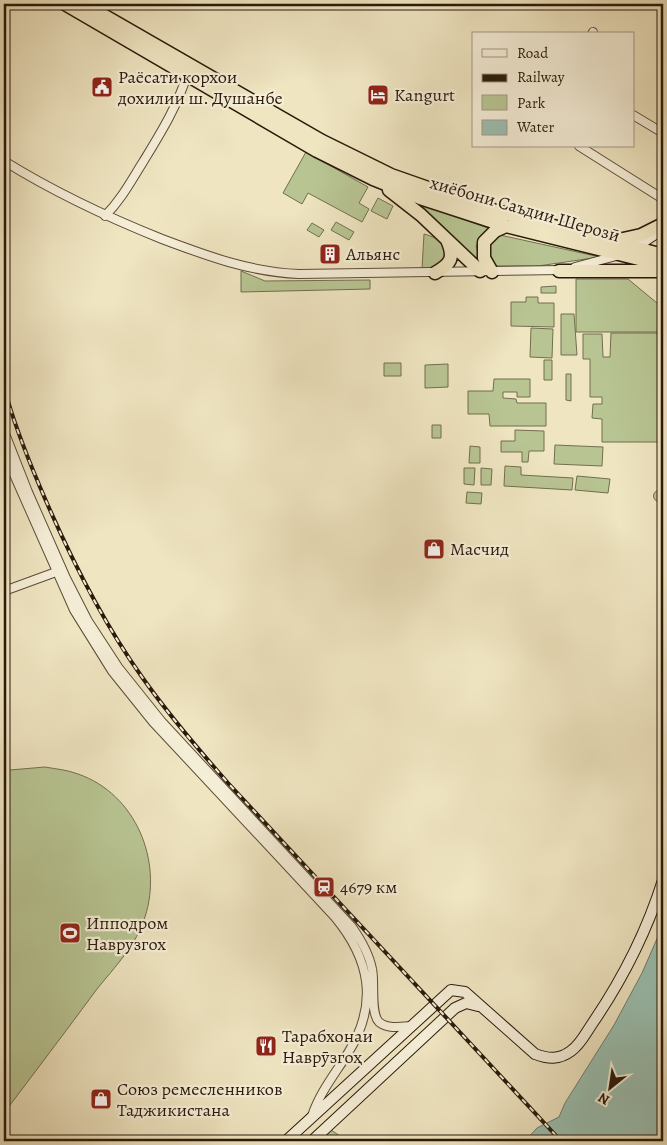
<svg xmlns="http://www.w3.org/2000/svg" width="667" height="1145" viewBox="0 0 667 1145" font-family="Alegreya,serif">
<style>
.green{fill:#b8c593;stroke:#716f4e}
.water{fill:#9abfb0;stroke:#6d7d6e}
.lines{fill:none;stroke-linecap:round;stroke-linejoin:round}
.minor-casing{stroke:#5b4c38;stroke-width:10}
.secondary-casing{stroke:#2a190a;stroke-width:12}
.trunk-casing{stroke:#2a190a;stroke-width:15}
.minor{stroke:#f5eed7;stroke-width:8}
.secondary{stroke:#f5eed7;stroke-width:10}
.trunk{stroke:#efe5c1;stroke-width:12}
.rail-casing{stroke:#2a190a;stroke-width:4}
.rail{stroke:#f5eed7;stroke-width:2;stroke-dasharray:5.5;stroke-linecap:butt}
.labels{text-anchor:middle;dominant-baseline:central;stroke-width:4.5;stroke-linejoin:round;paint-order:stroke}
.poi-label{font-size:18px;fill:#2a190a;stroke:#f5eed7;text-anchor:start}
.street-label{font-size:18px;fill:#2a190a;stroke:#f5eed7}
</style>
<rect width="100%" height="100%" fill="#efe5c1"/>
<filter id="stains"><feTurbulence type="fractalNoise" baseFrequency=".004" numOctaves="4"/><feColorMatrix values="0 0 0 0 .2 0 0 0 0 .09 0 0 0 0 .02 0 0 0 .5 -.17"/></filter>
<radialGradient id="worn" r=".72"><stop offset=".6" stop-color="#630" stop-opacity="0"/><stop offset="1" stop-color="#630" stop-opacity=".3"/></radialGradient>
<path class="green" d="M 306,152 L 368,187 L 359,203 L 369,209 L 362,222 L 308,193 L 302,204 L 283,193 Z
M 378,198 L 393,206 L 387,219 L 371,211 Z
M 409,200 L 488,228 L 476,246 L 481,263 Z
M 336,222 L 354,232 L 349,240 L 331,230 Z
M 312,223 L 324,230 L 319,237 L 307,230 Z
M 424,234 C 439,238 444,243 447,258 L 431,269 L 422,269 Z
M 500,235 L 600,257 L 538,266 L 494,266 L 490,263 L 488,244 Z
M 241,271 L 265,281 L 370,280 L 370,289 L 241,292 Z
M 576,279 L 628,279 L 663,308 L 663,332 L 576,332 Z
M 556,286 L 556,293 L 541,293 L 541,287 Z
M 526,297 L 538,297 L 538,303 L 554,303 L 554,327 L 511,326 L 511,302 L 526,302 Z
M 561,314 L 574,314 L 577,355 L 561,355 Z
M 531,328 L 553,329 L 552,358 L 530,357 Z
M 611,333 L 663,333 L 663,442 L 602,442 L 602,419 L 592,418 L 593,404 L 602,404 L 602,397 L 590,397 L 590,359 L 583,359 L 583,334 L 602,334 L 603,357 L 610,357 Z
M 544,360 L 552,360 L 552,380 L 544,380 Z
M 384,363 L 401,363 L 401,376 L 384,376 Z
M 448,364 L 448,387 L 425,388 L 425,365 Z
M 566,374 L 571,374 L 571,401 L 566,400 Z
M 494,379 L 530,379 L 530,397 L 517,397 L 517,392 L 503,392 L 503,398 L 516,399 L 517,403 L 546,403 L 546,426 L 490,426 L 489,414 L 468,414 L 468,391 L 493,391 Z
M 432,425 L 441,425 L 441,438 L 432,438 Z
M 515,430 L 544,431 L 544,451 L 529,451 L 528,462 L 522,462 L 522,452 L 501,452 L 501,441 L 515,441 Z
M 555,445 L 603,447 L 602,466 L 554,464 Z
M 470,446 L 480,447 L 480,463 L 469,463 Z
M 505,466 L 521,467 L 521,475 L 573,478 L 572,490 L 504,486 Z
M 464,468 L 475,468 L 474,485 L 464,484 Z
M 481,468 L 492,469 L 491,485 L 481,485 Z
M 577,476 L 610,479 L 608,493 L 575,490 Z
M653.5 496a5.5 5.5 0 1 1 11 0a5.5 5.5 0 1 1-11 0Z
M 467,492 L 482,493 L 481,504 L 466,503 Z
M 45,767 C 56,769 68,770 78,774 C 136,794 163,861 145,917 C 137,944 114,968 97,989 C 66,1031 35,1072 4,1113 L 4,773 L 10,770 Z
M 331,1130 L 346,1140 L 346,1141 L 319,1141 Z"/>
<path class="water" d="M 663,925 L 663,1141 L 525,1141 L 537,1128 L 559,1117 L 565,1103 L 614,1025 L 642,973 Z"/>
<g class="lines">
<g class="minor-casing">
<path id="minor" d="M 592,34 L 593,32
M 633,115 L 663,133
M 579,146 L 663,199
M 4,161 C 54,192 107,217 162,239 C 207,256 250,272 299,274 L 562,270
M 105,216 C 121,200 131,181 143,162 C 160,134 177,107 187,75
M 575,267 L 620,255
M 4,431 L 28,492 L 66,578 L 88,621 L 118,667 L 162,722 L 352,927 C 361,940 369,953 372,969 C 375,982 370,1013 379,1022 C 387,1029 400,1027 410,1026
M 4,452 L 74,610 L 112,671 L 153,722 L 334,916 C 370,959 379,1003 348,1053 C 335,1074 320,1092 312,1116
M 4,591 L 56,572"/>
</g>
<g class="secondary-casing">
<path id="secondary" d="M 631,250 L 661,230
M 286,1141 L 451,990 L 465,992 L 535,1054 C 548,1059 559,1060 571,1051 C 580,1045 586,1033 592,1024 C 622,980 647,931 663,880
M 312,1141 L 455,1008 L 466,1003 L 478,1006"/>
</g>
<g class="trunk-casing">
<path id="trunk" d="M 65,4 L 317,151 L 373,179 L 420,198 L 506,226 L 663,265
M 84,4 L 322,141 L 391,175 L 485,208 L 663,255
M 389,190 L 421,215 L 480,271
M 614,241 L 641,235 L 663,224
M 559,271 L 663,271
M 492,272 L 484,258 L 484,242 L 495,231 L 506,226
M 435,273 C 451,264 455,258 447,240"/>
</g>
<use href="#minor" class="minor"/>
<use href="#secondary" class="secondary"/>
<use href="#trunk" class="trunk"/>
<g class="rail-casing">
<path id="rail" d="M 4,387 C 13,421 26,454 40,487 C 68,553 100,618 142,677 C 168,714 198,749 228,783 L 561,1141"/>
</g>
<use href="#rail" class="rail"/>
</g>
<defs>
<g id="civic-square" transform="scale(1.125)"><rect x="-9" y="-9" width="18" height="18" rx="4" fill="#8f2418" stroke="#f5eed7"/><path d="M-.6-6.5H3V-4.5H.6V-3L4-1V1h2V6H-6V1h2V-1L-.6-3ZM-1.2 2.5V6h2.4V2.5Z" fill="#fff"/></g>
<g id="hotel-square" transform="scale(1.125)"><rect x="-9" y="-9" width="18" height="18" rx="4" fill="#8f2418" stroke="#f5eed7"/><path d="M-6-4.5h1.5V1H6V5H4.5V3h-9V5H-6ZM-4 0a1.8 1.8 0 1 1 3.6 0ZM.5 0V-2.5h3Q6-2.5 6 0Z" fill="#fff"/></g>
<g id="building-square" transform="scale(1.125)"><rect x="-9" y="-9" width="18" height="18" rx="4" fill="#8f2418" stroke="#f5eed7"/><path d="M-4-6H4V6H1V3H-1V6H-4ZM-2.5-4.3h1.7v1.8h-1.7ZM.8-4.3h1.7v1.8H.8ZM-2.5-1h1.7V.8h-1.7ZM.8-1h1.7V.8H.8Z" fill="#fff"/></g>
<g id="shop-square" transform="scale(1.125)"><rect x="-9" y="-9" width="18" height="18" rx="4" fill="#8f2418" stroke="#f5eed7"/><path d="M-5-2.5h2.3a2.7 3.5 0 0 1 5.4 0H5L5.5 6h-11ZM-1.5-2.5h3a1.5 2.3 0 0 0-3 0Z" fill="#fff"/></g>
<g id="station-square" transform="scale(1.125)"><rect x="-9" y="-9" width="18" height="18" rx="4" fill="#8f2418" stroke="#f5eed7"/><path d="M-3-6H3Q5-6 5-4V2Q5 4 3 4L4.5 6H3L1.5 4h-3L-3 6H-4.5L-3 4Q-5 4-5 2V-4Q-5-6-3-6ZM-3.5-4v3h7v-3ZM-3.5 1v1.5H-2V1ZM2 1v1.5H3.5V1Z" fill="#fff"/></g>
<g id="stadium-square" transform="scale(1.125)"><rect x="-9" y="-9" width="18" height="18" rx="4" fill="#8f2418" stroke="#f5eed7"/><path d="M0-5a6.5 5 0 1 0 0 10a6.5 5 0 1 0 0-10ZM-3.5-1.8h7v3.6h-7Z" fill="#fff"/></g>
<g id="restaurant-square" transform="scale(1.125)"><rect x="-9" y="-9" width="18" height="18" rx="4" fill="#8f2418" stroke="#f5eed7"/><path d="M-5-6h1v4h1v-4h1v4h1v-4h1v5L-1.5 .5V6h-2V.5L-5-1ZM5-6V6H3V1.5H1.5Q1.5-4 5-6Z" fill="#fff"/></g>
</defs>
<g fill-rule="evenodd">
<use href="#civic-square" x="102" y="87"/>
<use href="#hotel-square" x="378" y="95"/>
<use href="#building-square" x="330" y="254"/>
<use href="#shop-square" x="434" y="549"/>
<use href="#station-square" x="324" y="887"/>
<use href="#stadium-square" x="70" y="933"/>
<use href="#restaurant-square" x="266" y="1046"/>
<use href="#shop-square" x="101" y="1099"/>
</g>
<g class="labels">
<g class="poi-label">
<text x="118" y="77">Раёсати корхои<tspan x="118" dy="21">дохилии ш. Душанбе</tspan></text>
<text x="394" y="95">Kangurt</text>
<text x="346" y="254">Альянс</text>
<text x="450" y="549">Масчид</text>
<text x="340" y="887">4679 км</text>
<text x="86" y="923">Ипподром<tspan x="86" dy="21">Наврузгох</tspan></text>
<text x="282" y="1036">Тарабхонаи<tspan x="282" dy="21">Наврӯзгоҳ</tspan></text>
<text x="117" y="1089">Союз ремесленников<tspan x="117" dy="21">Таджикистана</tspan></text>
</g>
<g class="street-label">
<text transform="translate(525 209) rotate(16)">хиёбони Саъдии Шерозӣ</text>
</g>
</g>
<rect width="667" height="1145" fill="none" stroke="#efe5c1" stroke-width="20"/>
<rect x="5" y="5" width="657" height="1135" fill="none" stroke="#2a190a" stroke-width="2.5"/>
<rect x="10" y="10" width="647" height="1125" fill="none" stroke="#2a190a"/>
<rect x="472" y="32" width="162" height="115" fill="#f5eed7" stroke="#a49985"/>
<rect x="482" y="49" width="25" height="8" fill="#f5eed7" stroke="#a49985"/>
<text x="517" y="58" font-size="15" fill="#2a190a">Road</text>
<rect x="482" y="74" width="25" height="8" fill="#2a190a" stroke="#a49985"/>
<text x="517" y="82" font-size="15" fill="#2a190a">Railway</text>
<rect x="482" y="95" width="25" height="15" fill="#b8c593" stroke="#a49985"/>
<text x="517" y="108" font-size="15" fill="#2a190a">Park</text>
<rect x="482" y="120" width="25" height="15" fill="#9abfb0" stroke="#a49985"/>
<text x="517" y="132" font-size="15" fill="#2a190a">Water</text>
<g transform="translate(610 1088) rotate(210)" stroke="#f5eed7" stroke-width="4" paint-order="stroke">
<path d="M0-4L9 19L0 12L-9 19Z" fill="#2a190a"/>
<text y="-8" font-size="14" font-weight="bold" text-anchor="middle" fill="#2a190a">N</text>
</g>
<rect width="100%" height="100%" filter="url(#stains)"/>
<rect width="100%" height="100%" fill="url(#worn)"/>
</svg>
